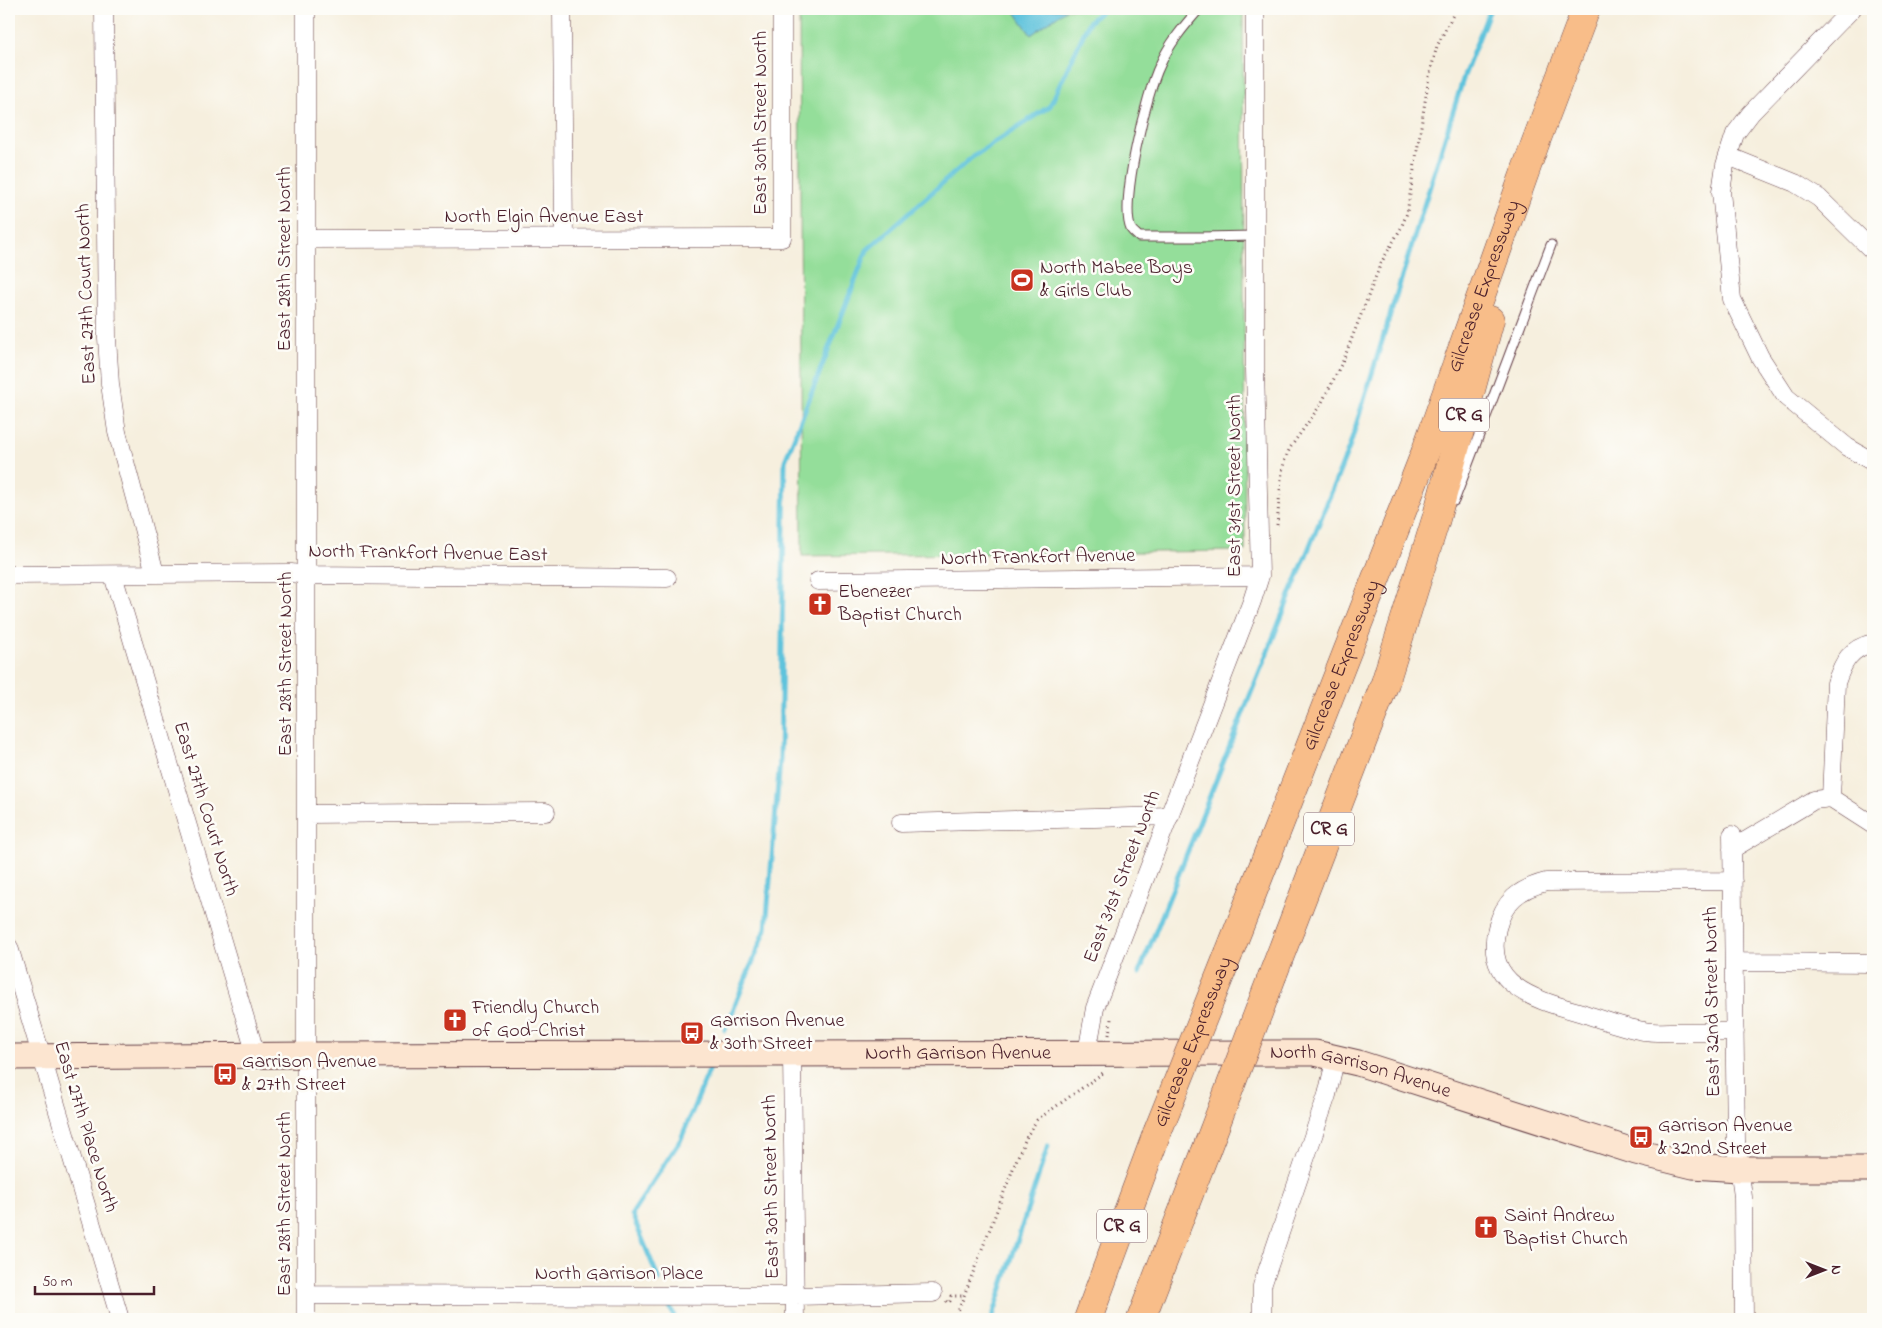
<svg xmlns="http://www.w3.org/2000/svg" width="1882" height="1328" viewBox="0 0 1882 1328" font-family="'Indie Flower',sans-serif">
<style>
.green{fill:#94de9a;stroke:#6f7e62}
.water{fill:#5ec3dc;stroke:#547184}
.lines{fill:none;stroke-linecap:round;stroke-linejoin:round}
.stream{stroke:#5ec3dc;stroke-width:5}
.lane-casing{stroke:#643e46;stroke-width:11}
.street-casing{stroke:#643e46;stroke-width:19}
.secondary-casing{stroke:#643e46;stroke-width:27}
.highway-casing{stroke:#643e46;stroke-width:29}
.path{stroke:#643e46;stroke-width:3;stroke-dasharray:1 4;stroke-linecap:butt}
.lane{stroke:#fff;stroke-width:9}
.street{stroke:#fff;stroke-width:18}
.secondary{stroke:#fce5d0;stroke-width:25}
.highway{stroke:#f8bd89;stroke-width:28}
.highway-bridge-casing{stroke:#643e46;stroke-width:29;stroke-linecap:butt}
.highway-bridge{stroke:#f8bd89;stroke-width:28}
.labels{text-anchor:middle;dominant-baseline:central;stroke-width:5;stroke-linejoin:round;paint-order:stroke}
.shield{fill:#fdfcf7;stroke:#806168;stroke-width:1}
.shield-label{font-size:19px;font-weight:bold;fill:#4a1f2b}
.street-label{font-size:20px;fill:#4a1f2b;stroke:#fdfcf7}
.poi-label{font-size:20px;fill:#4a1f2b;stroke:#fdfcf7;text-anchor:start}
</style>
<rect width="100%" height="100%" fill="#fdfcf7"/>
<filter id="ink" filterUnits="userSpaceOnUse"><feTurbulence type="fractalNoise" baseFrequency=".02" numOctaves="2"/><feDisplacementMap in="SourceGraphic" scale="10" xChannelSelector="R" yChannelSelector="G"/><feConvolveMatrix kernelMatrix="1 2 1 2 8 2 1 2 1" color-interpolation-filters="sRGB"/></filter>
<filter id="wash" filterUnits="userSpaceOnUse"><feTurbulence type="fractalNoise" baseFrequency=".0096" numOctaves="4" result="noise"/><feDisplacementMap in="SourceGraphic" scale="20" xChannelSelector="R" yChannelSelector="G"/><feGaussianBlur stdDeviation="1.12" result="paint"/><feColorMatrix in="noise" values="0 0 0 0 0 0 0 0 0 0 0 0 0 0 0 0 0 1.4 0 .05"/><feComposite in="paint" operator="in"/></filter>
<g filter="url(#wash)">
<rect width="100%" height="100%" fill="#f6efde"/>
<path class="green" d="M 799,9 L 1243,9 L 1245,551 L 802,556 Z"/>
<path class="water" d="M 1013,9 L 1067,9 L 1031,35 Z"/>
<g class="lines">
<path class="stream" d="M 1139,973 L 1349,448 L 1464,76 L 1490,9
M 725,1030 L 766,929 L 780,760 L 785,461 L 867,250 L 971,158 L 1050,106 L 1089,22 L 1103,9
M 659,1280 L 632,1214 L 681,1139 L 710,1068
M 670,1306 L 675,1319
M 992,1319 L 1048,1146"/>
</g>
</g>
<g filter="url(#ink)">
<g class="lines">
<g class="lane-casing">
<path id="lane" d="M 1199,9 C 1184,26 1169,44 1160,65 C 1147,91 1119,204 1131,229 C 1133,232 1136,234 1139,237 L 1202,237 L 1254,236
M 1454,501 L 1551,245"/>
</g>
<g class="street-casing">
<path id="street" d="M 104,9 L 107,338 L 110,384 L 117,432 L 155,573
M 306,9 L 306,1319
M 562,9 L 564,238
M 1852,9 L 1751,113 L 1735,134 L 1725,165 L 1721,192 L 1732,299 L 1760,357 L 1786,397 L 1847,447 L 1873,462
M 1728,156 L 1795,183 L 1819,198 L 1873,251
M 306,239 L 782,238 L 782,9
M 9,575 L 291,573 L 307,575 L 667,578
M 113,575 L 256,1055
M 818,581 L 1260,576
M 1831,798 L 1836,683 C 1843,662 1850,648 1873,643
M 307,814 L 546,812
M 901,823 L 1170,816
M 1732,835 L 1736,1141 L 1743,1197 L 1744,1319
M 1732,849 L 1814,800 L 1831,798 L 1873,825
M 1733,881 L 1546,882 C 1519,889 1504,901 1497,928 C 1482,989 1542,1001 1585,1014 C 1604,1020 1624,1028 1644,1031 C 1654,1033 1667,1032 1678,1032 C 1697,1032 1716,1032 1735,1032
M 9,947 L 120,1319
M 1734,962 L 1873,963
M 792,1053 L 795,1319
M 1087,1053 L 1095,1008 L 1252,601 L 1260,576 L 1255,368 L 1255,9
M 306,1295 L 795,1296 L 933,1293
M 1262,1319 L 1262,1286 L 1327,1095 L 1336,1057"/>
</g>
<g class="secondary-casing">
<g id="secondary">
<path id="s1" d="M 9,1057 L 307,1055 L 1315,1053 L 1358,1063 L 1636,1152 L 1693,1166 L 1739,1169 L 1873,1169"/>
</g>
</g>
<g class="highway-casing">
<g id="highway">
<path id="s2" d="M 1229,953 L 1425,453 L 1535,144 L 1586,9"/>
<path d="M 1273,974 L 1385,683 L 1436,519 L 1490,320"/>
<path d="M 1088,1319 L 1157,1133"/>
<path d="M 1141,1319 L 1205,1153"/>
</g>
</g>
<path class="path" d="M 1277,525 L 1281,479 L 1284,462 L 1290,448 L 1321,404 L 1343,361 L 1381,263 L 1401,228 L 1407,213 L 1429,77 L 1437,46 L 1456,9
M 1109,1035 L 1111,1019
M 946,1301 L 948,1303 L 950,1301 L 951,1296 L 964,1296
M 955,1319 L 1018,1156 L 1028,1134 L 1037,1120 L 1103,1073"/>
<use href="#lane" class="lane"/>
<use href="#street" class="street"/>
<use href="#secondary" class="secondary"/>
<use href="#highway" class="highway"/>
<g class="highway-bridge-casing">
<g id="highway-bridge">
<path id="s3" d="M 1157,1133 L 1229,953"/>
<path d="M 1205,1153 L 1273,974"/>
</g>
</g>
<use href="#highway-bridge" class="highway-bridge"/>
</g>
</g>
<defs>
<g id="stadium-square" transform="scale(1.25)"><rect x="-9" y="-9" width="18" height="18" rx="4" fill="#c8321e" stroke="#fdfcf7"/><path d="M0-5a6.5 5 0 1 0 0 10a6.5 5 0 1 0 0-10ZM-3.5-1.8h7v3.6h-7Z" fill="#fff"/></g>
<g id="church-square" transform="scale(1.25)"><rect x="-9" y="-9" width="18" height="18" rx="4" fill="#c8321e" stroke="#fdfcf7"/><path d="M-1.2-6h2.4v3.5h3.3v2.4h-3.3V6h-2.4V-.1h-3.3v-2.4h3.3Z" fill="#fff"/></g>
<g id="bus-square" transform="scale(1.25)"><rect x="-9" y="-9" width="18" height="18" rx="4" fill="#c8321e" stroke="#fdfcf7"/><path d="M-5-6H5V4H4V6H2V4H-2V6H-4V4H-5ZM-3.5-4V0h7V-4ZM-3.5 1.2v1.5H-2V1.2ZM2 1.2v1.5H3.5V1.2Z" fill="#fff"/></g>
</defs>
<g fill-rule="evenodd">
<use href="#stadium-square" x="1022" y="280"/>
<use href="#church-square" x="820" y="604"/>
<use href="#church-square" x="455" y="1020"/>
<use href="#bus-square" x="692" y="1033"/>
<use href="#bus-square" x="225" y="1074"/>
<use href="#bus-square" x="1641" y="1137"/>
<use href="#church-square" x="1486" y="1227"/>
</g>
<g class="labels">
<g class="shield">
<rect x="1439" y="398.5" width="50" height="33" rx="4"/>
<rect x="1304" y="812.5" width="50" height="33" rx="4"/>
<rect x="1097" y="1209.5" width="50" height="33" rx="4"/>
</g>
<g class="shield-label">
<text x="1464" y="415">CR G</text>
<text x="1329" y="829">CR G</text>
<text x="1122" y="1226">CR G</text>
</g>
<g class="street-label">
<text transform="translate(761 123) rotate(-90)">East 30th Street North</text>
<text x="544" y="217">North Elgin Avenue East</text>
<text transform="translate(285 259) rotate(-90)">East 28th Street North</text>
<text stroke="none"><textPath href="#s2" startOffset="714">Gilcrease Expressway</textPath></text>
<text transform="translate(87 294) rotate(-92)">East 27th Court North</text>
<text transform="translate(1235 486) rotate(-90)">East 31st Street North</text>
<text transform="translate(428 554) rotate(1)">North Frankfort Avenue East</text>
<text transform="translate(1038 558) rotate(-1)">North Frankfort Avenue</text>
<text transform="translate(286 664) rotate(-90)">East 28th Street North</text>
<text stroke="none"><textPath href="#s2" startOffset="309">Gilcrease Expressway</textPath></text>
<text transform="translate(205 809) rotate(73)">East 27th Court North</text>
<text transform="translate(1123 877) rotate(-69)">East 31st Street North</text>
<text transform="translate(1713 1002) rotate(-91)">East 32nd Street North</text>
<text stroke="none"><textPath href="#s3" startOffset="98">Gilcrease Expressway</textPath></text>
<text stroke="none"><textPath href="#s1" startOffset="949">North Garrison Avenue</textPath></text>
<text stroke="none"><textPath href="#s1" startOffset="1354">North Garrison Avenue</textPath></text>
<text transform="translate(85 1127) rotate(73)">East 27th Place North</text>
<text transform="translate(772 1187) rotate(-91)">East 30th Street North</text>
<text transform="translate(285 1204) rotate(-90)">East 28th Street North</text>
<text x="619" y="1274">North Garrison Place</text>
</g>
<g class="poi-label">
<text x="1040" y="268">North Mabee Boys<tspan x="1040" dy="23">&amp; Girls Club</tspan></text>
<text x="838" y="592">Ebenezer<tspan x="838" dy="23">Baptist Church</tspan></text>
<text x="472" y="1008">Friendly Church<tspan x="472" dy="23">of God-Christ</tspan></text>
<text x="710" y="1021">Garrison Avenue<tspan x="710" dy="23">&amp; 30th Street</tspan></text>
<text x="242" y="1062">Garrison Avenue<tspan x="242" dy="23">&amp; 27th Street</tspan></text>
<text x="1658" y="1126">Garrison Avenue<tspan x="1658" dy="23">&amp; 32nd Street</tspan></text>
<text x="1504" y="1216">Saint Andrew<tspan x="1504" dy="23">Baptist Church</tspan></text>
</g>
</g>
<rect width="1882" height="1328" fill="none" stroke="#fdfcf7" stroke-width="30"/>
<g transform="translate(1824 1270) rotate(90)" stroke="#fdfcf7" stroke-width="4" paint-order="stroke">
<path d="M0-4L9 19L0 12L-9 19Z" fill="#4a1f2b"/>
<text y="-8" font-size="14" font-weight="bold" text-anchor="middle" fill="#4a1f2b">N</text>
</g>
<path d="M35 1286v8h119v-8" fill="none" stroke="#4a1f2b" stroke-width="2.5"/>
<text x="42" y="1286" font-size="15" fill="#4a1f2b" stroke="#fdfcf7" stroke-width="4" paint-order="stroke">50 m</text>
</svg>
